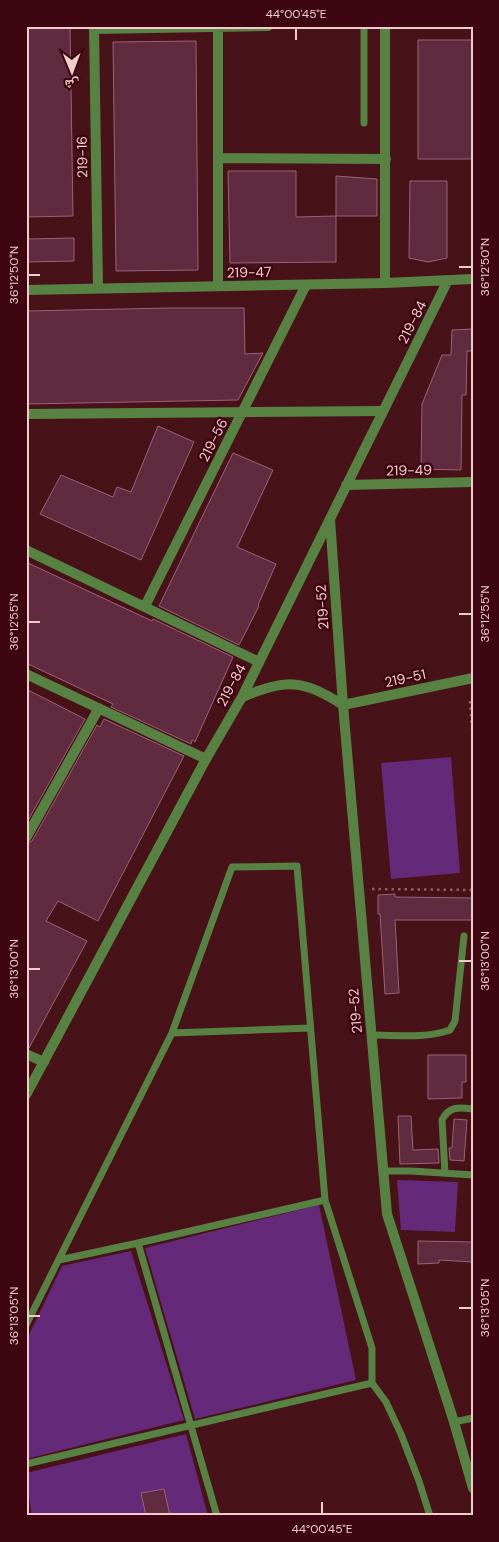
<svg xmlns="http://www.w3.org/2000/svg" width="499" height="1542" viewBox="0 0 499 1542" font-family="'DM Sans','Noto Naskh Arabic',sans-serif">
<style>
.green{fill:#642978}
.building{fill:#602a3f;stroke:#9d6177}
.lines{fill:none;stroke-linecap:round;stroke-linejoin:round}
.path{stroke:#8e6064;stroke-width:2.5;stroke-dasharray:2.5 4;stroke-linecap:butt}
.service{stroke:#578244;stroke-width:7}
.minor{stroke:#578244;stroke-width:10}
.tertiary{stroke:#578244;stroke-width:10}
.ticks{fill:none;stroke:#f0cccc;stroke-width:2}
.labels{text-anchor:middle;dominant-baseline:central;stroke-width:5;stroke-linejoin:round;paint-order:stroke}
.street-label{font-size:14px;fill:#f0cccc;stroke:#3d0610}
.neatline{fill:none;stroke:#f0cccc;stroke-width:2}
.ticks-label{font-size:12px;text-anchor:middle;fill:#f0cccc}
</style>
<rect width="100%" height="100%" fill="#481219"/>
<path class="green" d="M 451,757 L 460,873 L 391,879 L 381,763 Z
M 397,1180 L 458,1182 L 455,1232 L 401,1230 Z
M 319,1205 L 356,1380 L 195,1419 L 145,1248 Z
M 131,1251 L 184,1420 L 26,1459 L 26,1341 L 62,1266 Z
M 186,1434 L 208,1516 L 32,1516 L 29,1498 L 26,1498 L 26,1473 Z"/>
<path class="building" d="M 26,26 L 70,26 L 73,216 L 26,217 Z
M 418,40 L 473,40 L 473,159 L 418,159 Z
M 196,41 L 198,270 L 116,271 L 113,42 Z
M 228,171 L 296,171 L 296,217 L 336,216 L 336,262 L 230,263 Z
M 336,176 L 377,179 L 377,216 L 336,216 Z
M 410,181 L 447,181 L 447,258 L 428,262 L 409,258 Z
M 74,238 L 74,261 L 26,262 L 26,239 Z
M 170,308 L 244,308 L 245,354 L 263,353 L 238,400 L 26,404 L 26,311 Z
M 473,329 L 473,351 L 467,351 L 466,395 L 462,395 L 461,470 L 421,469 L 422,404 L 442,355 L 451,355 L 452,330 Z
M 158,426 L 194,442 L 141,560 L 40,514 L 61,475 L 113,497 L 117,487 L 131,492 Z
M 233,453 L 273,470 L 237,547 L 276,564 L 258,605 L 259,606 L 239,645 L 159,606 Z
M 26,562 L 152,621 L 153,619 L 233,657 L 195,742 L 192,740 L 191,744 L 111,707 L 113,704 L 26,663 Z
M 26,689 L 85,719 L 26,824 Z
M 104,719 L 184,756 L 98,921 L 58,901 L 46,921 L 87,941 L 29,1048 L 26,1047 L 26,845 L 32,841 L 97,725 L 100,727 Z
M 395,894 L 395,897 L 473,898 L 473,920 L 395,920 L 399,993 L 385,994 L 380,914 L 378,914 L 378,895 Z
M 428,1055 L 466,1055 L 466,1082 L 462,1082 L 462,1098 L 428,1099 Z
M 398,1116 L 411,1116 L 413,1150 L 438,1149 L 439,1163 L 400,1164 Z
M 454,1119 L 467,1120 L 464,1161 L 450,1160 L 449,1148 L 452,1148 Z
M 418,1241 L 473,1242 L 473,1262 L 439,1260 L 439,1263 L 418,1264 Z
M 164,1489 L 170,1516 L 146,1516 L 141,1493 Z"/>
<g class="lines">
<path class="path" d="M 470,701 L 473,741
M 372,889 L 473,890"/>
<path class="service" d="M 364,26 L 364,123
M 172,1033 L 310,1028
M 371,1035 C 397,1035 425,1039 450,1030 L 455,1021 L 464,936
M 383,1171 L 411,1171 L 473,1175
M 445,1173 L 442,1120 C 449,1106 459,1107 473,1109
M 138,1243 L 217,1516
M 59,1260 L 138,1243 L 325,1200
M 26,1325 L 172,1033 L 232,867 L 297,866 L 325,1200 L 372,1348 L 372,1383 L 386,1402 L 401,1434 L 419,1481 L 430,1516
M 454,1422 L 473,1418
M 26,1464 L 372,1383"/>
<path class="minor" d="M 94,26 L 98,288
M 94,29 L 268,26
M 218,158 L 386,159
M 385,283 L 385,26
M 218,286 L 218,27
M 26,414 L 383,411
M 26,550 L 259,662
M 145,606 L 306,285
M 26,674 L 206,759
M 26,838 L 99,708
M 26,1054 L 44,1062"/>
<path class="tertiary" d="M 26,290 L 385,283 L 473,279
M 346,485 L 473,482
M 330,519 L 343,705 L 387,1214 L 454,1422 L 473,1488
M 242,697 C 287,679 302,679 343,705 L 473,678
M 26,1095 L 206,759 L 242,697 L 448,280"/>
</g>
<path class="ticks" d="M 296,28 L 296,40M 459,267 L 472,267M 28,275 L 40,275M 459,614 L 472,614M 28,622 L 40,622M 459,961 L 472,961M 28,969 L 40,969M 459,1308 L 472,1308M 28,1316 L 40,1316M 322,1502 L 322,1514"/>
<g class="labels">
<g class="street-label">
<text transform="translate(82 157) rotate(-91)">219-16</text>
<text transform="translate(249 272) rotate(-1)">219-47</text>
<text transform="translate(412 322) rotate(-63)">219-84</text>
<text transform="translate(213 440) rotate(-63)">219-56</text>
<text transform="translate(409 470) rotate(-1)">219-49</text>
<text transform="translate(322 607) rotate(-94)">219-52</text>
<text transform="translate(405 678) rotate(-12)">219-51</text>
<text transform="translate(231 685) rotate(-62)">219-84</text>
<text transform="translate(355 1011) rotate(-95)">219-52</text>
</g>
</g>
<rect width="499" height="1542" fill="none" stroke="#3d0610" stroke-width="55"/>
<g transform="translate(72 72) rotate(179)" stroke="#3d0610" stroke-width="4" paint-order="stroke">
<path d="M0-4L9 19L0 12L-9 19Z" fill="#f0cccc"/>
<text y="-8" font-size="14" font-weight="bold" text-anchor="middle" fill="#f0cccc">ش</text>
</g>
<rect x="28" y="28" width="444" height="1486" class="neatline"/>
<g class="ticks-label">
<text x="296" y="18">44°00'45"E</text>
<text transform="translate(485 267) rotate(-90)" y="4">36°12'50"N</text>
<text transform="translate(14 275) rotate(-90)" y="4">36°12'50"N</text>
<text transform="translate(485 614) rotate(-90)" y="4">36°12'55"N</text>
<text transform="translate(14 622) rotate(-90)" y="4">36°12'55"N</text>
<text transform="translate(485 961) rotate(-90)" y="4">36°13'00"N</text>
<text transform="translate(14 969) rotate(-90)" y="4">36°13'00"N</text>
<text transform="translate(485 1308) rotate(-90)" y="4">36°13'05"N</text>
<text transform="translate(14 1316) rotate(-90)" y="4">36°13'05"N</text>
<text x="322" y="1533">44°00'45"E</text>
</g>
</svg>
